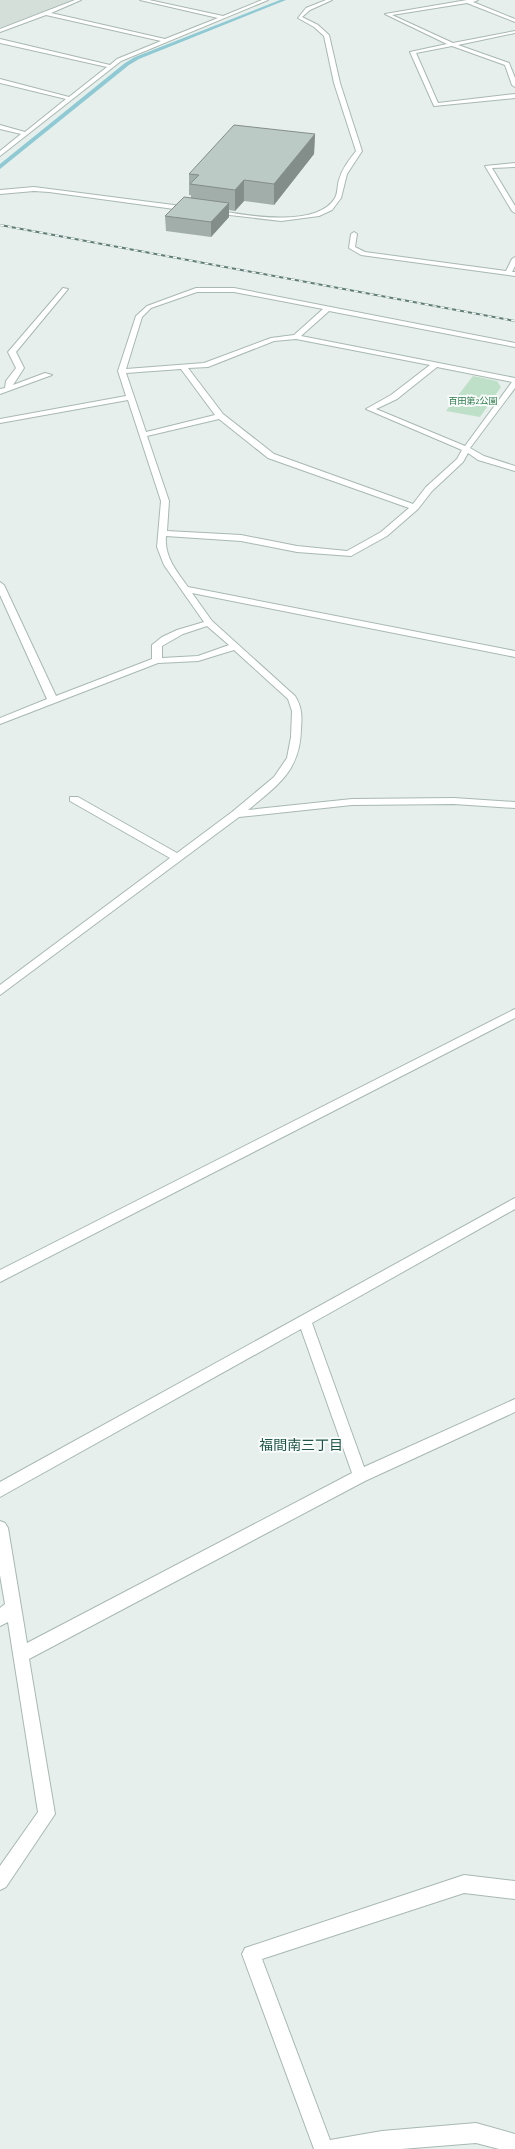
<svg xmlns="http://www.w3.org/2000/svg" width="515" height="2149" viewBox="0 0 515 2149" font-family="'Alegreya Sans','Noto Sans JP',sans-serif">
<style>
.built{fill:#d4dfda}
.green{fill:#bfe0c8}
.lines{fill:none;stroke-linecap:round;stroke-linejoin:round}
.stream{fill:#8ec9d4;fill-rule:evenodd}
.minor-casing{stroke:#a8b8b2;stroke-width:2}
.minor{fill:#fff;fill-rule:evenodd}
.rail-casing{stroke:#5f7d75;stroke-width:2}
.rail{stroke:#f7fbf9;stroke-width:1.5;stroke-dasharray:4;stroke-linecap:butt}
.wall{fill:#a1aea9}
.shaded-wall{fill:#838d89}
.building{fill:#bbcac4;stroke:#838d89}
.labels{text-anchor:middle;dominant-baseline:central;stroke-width:4;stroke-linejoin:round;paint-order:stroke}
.far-park-label{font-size:9px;fill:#2d7a4b;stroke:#f7fbf9}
.near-neighbourhood-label{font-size:14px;fill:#1f5548;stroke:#f7fbf9}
</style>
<rect width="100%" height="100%" fill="#e6efeb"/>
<path class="built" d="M 0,0 L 74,0 L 0,28 Z"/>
<path class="green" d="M 473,376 L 497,381 L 501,387 L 480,417 L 446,411 Z"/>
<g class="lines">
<path class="stream" d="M 280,0 L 286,0 L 139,59 L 129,65 L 0,169 L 0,164 L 125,63 L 135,57 Z"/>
<g class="minor-casing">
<path id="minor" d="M 75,0 L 81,0 L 51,13 L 165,39 L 218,18 L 140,0 L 149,0 L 223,16 L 262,0 L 268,0 L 121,61 L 0,156 L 0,151 L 21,134 L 0,129 L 0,125 L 25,132 L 66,99 L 0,83 L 0,79 L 69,97 L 107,67 L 0,43 L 0,39 L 110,65 L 117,59 L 161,41 L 46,15 L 0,32 L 0,29 Z
M 326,0 L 332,0 L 310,10 L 302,17 L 318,25 L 329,35 L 340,83 L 362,151 L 347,174 L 341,198 L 332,210 L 319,216 L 281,221 L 212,213 L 214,210 C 244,215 316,229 335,198 C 338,193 337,186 339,180 C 342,169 349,160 356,151 L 334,83 L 324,36 L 314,27 L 298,18 L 306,8 Z
M 467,0 L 478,0 L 473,2 L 515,19 L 515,22 L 467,3 L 392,15 L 453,43 L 515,31 L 515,33 L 458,45 L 509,63 L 515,78 L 515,87 L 512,85 L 505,65 L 452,46 L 416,53 L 438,103 L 515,94 L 515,98 L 434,106 L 410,52 L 447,44 L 385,14 Z
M 515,163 L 515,167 L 492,168 L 515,206 L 515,213 L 512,211 L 485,166 Z
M 34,187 L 189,207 L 192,209 L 189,211 L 49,192 L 34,191 L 0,194 L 0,190 Z
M 354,232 L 357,234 L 355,247 L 365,252 L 506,271 L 512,259 L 515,257 L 515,266 L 512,272 L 515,272 L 515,276 L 361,255 L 349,248 L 351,234 Z
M 63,288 L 68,289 L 16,352 L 24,368 L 13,385 L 45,373 L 52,375 L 0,394 L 0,389 L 5,388 L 6,381 L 16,368 L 8,352 Z
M 196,288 L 234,288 L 515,343 L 515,347 L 329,311 L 301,336 L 515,378 L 515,388 L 470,448 L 484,456 L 515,466 L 515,471 L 478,460 L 468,453 L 463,462 L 432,491 L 418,509 L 387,536 L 351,556 L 297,552 L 241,541 L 166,536 C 164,556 176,571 188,587 L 515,651 L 515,657 L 192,593 L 212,621 L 295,696 C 302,707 302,716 301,729 C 300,771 278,785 248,810 L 352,799 L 454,798 L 515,802 L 515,808 L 454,804 L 352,805 L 239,817 L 0,995 L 0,985 L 170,858 L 70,801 L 70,797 L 78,797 L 177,853 L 232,812 L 274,777 L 287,758 L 291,737 L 292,711 L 288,699 L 234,650 L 198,661 L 158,663 L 0,724 L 0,718 L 47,699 L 0,595 L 0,582 L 4,585 L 56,696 L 152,659 L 152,645 L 162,637 L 177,630 L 204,622 L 164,565 L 157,547 L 161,501 L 128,400 L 0,423 L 0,419 L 126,396 L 118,371 L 136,316 L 147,306 ZM 197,292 L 234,292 L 323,309 L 294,335 L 271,338 L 204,363 L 126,369 L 142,317 L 151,308 ZM 296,339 L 430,365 L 391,395 L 366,409 L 462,450 L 457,459 L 426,487 L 413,504 L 274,454 L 223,414 L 188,368 L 208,367 L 274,341 ZM 437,367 L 512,382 L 465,446 L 376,409 L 397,399 ZM 181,369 L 215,415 L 146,432 L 126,373 ZM 219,419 L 268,458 L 409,508 L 381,532 L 347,551 L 297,546 L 241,535 L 167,531 L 169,501 L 147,436 ZM 207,626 L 229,645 L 198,656 L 162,658 L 162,646 L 183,634 Z
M 515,1009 L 515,1018 L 0,1282 L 0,1270 Z
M 515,1198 L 515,1209 L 312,1323 L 364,1467 L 515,1399 L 515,1412 L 365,1481 L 29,1659 L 55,1814 L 6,1887 L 0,1890 L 0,1866 L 38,1812 L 8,1622 L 0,1626 L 0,1608 L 5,1604 L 0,1575 L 0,1521 L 5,1523 L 8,1528 L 27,1643 L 352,1473 L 301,1329 L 0,1497 L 0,1482 Z
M 464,1875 L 515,1881 L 515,1899 L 464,1893 L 262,1959 L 330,2140 L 382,2131 L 476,2123 L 515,2134 L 515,2149 L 499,2149 L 476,2143 L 401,2149 L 314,2149 L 242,1954 L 245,1948 Z"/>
</g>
<use href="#minor" class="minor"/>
<g class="rail-casing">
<path id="rail" d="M 0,225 L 515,321"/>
</g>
<use href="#rail" class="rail"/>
</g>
<path class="wall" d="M 315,134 L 314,154 L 274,205 L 244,201 L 235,211 L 229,210 L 229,217 L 211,237 L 166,231 L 165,216 L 191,198 L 191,195 L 189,195 L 189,174 Z"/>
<path class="shaded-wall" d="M 315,134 L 314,154 L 274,205 L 274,184 Z
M 244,180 L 244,201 L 235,211 L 235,190 Z
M 229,203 L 229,217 L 211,237 L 211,222 Z"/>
<path class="building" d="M 234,125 L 315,134 L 274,184 L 244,180 L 235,190 L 190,184 L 199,175 L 189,174 Z
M 184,197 L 229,203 L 211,222 L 165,216 Z"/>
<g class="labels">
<g class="far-park-label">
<text x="473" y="401">百田第2公園</text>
</g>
<g class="near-neighbourhood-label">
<text x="301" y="1446">福間南三丁目</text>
</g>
</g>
</svg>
